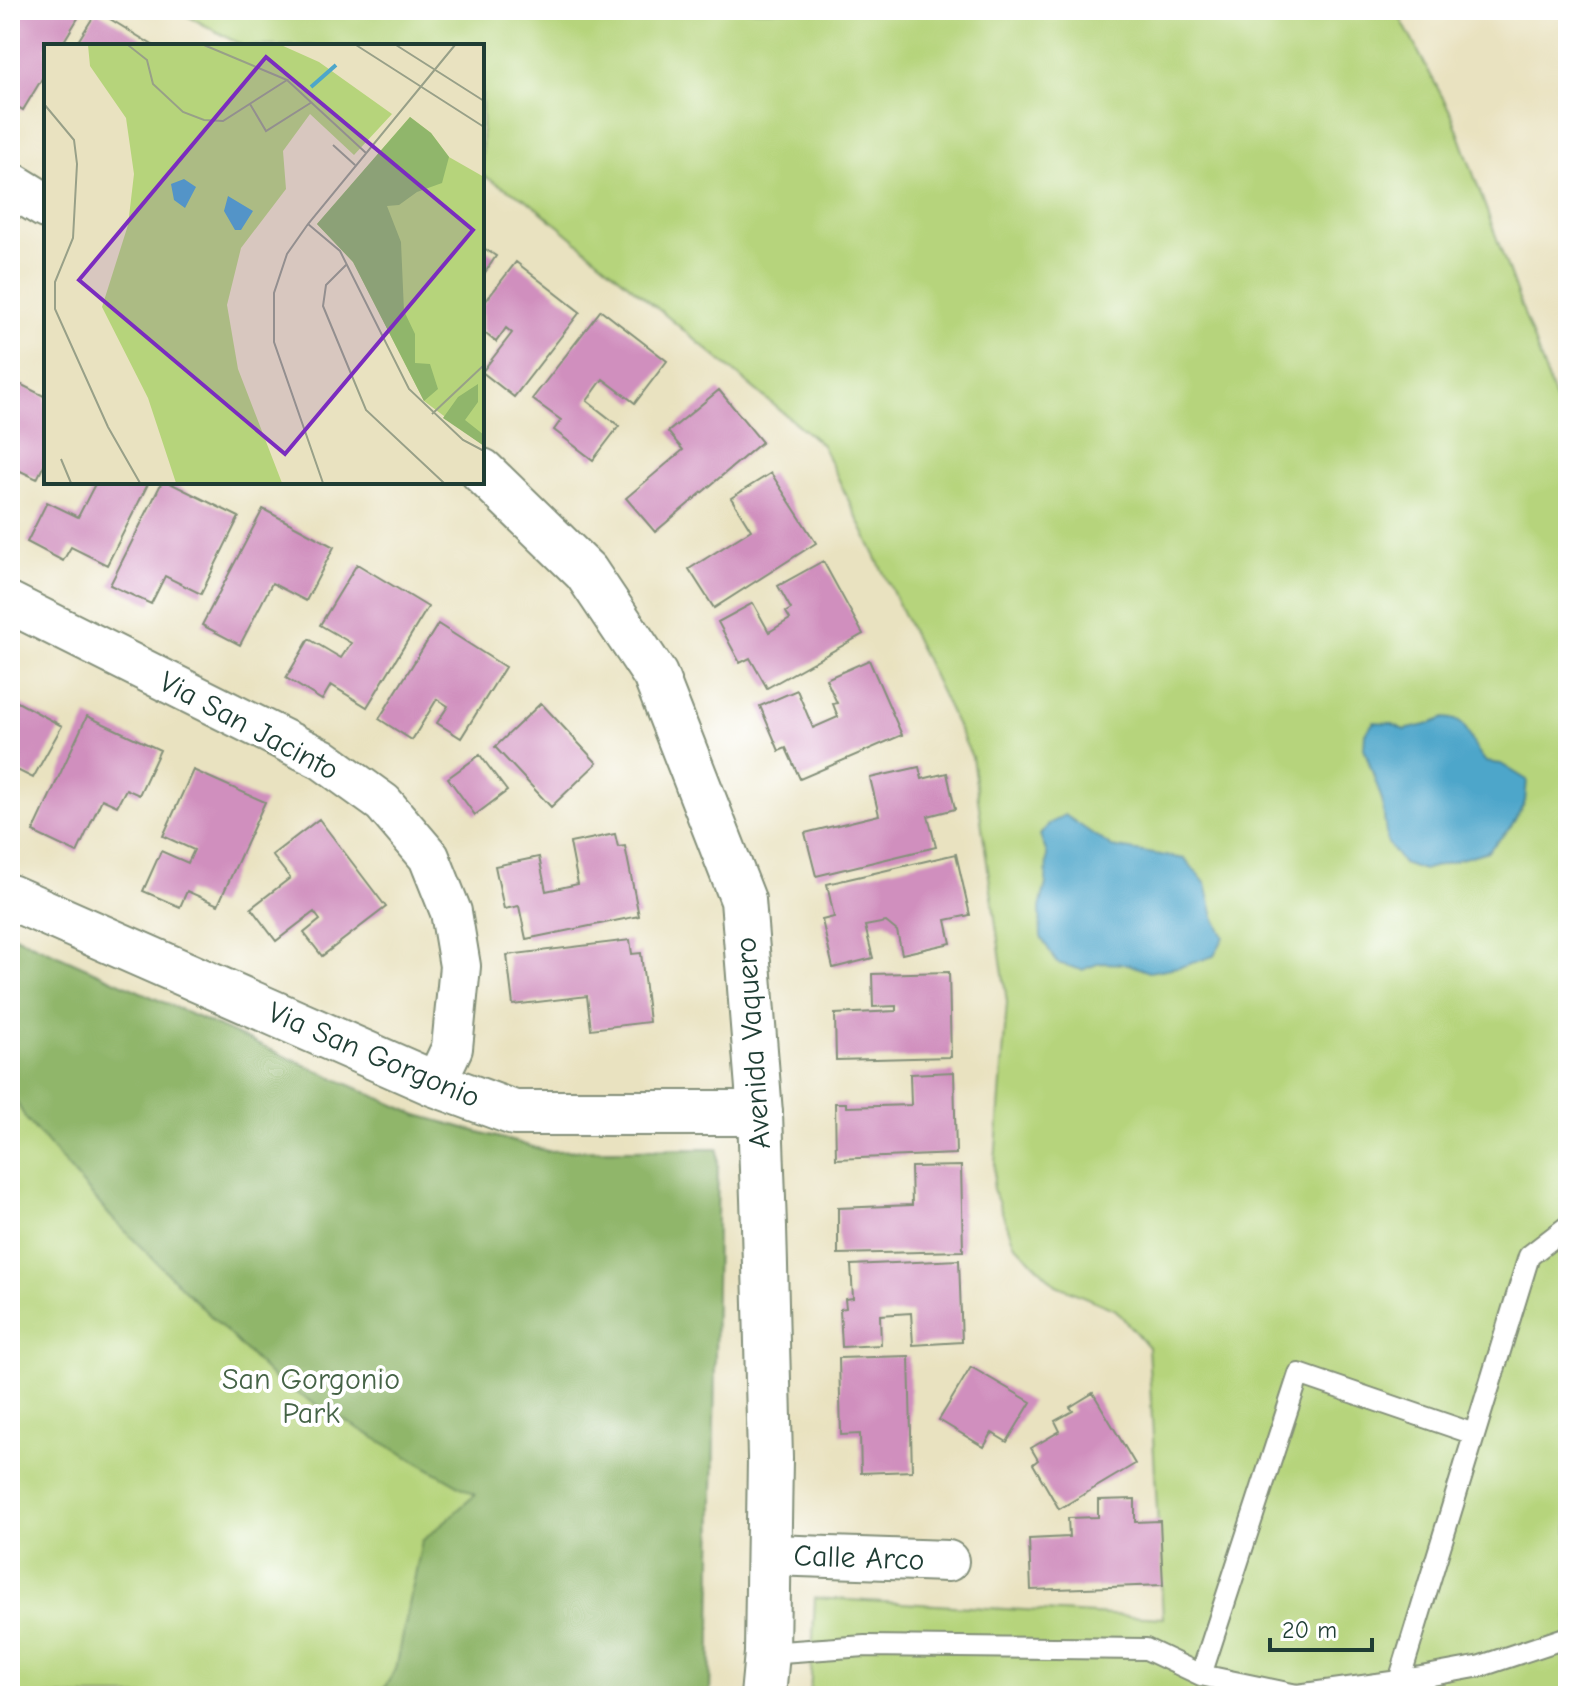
<svg xmlns="http://www.w3.org/2000/svg" width="1578" height="1706" viewBox="0 0 1578 1706" font-family="'Comic Neue',sans-serif">
<style>
.green{fill:#b6d47b;stroke:#6a8858;stroke-width:2}
.forest{fill:#90b66b;stroke:#587a50;stroke-width:2}
.water{fill:#4da6ca;stroke:#36727f;stroke-width:2}
.building{fill:#d08fbe}
.lines{fill:none;stroke-linecap:round;stroke-linejoin:round}
.service-casing{stroke:#84907a;stroke-width:24}
.minor-casing{stroke:#84907a;stroke-width:44}
.tertiary-casing{stroke:#84907a;stroke-width:48}
.secondary-casing{stroke:#84907a;stroke-width:48}
.service{stroke:#fff;stroke-width:20}
.minor{stroke:#fff;stroke-width:40}
.tertiary{stroke:#fff;stroke-width:44}
.secondary{stroke:#fff;stroke-width:44}
.labels{text-anchor:middle;dominant-baseline:central;stroke-width:8;stroke-linejoin:round;paint-order:stroke}
.street-label{font-size:30px;fill:#1f3d34;stroke:#fff}
.park-label{font-size:30px;fill:#456346;stroke:#fff}
.inset-river{fill:none;stroke:#4da6ca;stroke-width:4}
.inset-road{fill:none;stroke:#98a088;stroke-width:2}
.view{fill:#7b2cbf;fill-opacity:0.15;stroke:#7b2cbf;stroke-width:4}
.inset-edge{fill:none;stroke:#1f3d34;stroke-width:4}
</style>
<rect width="100%" height="100%" fill="#fff"/>
<filter id="ink" filterUnits="userSpaceOnUse"><feTurbulence type="fractalNoise" baseFrequency=".0125" numOctaves="2"/><feDisplacementMap in="SourceGraphic" scale="16" xChannelSelector="R" yChannelSelector="G"/><feConvolveMatrix kernelMatrix="1 2 1 2 8 2 1 2 1" color-interpolation-filters="sRGB"/></filter>
<filter id="wash" filterUnits="userSpaceOnUse"><feTurbulence type="fractalNoise" baseFrequency=".006" numOctaves="4" result="noise"/><feDisplacementMap in="SourceGraphic" scale="32" xChannelSelector="R" yChannelSelector="G"/><feGaussianBlur stdDeviation="1.8" result="paint"/><feColorMatrix in="noise" values="0 0 0 0 0 0 0 0 0 0 0 0 0 0 0 0 0 1.4 0 .05"/><feComposite in="paint" operator="in"/></filter>
<g filter="url(#wash)">
<rect width="100%" height="100%" fill="#e9e2c0"/>
<path class="green" d="M 177,10 L 1396,10 L 1452,115 L 1568,435 L 1568,1696 L 810,1696 L 815,1598 L 1163,1618 L 1148,1347 L 1116,1310 L 1056,1285 L 1014,1243 L 993,1189 L 1007,1002 L 972,757 L 822,445 L 527,200 L 482,175 L 482,46 L 243,46 Z
M 10,934 L 417,1115 L 547,1151 L 718,1149 L 710,1696 L 10,1696 Z"/>
<path class="forest" d="M 10,934 L 417,1115 L 547,1151 L 718,1149 L 710,1696 L 379,1696 L 396,1669 L 422,1541 L 475,1495 L 277,1382 L 111,1217 L 26,1119 L 10,1091 Z"/>
<path class="water" d="M 1445,718 C 1464,719 1467,730 1474,745 C 1477,751 1482,757 1486,762 L 1501,764 L 1527,780 L 1525,802 L 1511,827 L 1488,851 L 1423,870 L 1402,863 L 1387,842 L 1382,800 L 1364,748 L 1365,733 L 1374,722 L 1391,723 L 1404,730 L 1426,725 Z
M 1065,815 L 1112,847 L 1185,859 L 1206,884 L 1214,917 L 1224,937 L 1214,956 L 1183,966 L 1149,972 L 1128,964 L 1100,963 L 1082,970 L 1057,963 L 1041,937 L 1040,908 L 1046,883 L 1047,854 L 1040,835 L 1049,824 Z"/>
<g id="blocks">
<path class="building" d="M 10,10 L 83,10 L 61,46 L 46,46 L 46,72 L 23,110 L 10,102 L 10,35 L 18,21 L 10,16 Z
M 97,11 L 154,46 L 75,46 Z
M 482,247 L 496,256 L 482,277 Z
M 516,262 L 580,312 L 514,397 L 482,372 L 512,333 L 506,328 L 496,342 L 482,331 L 482,306 Z
M 601,310 L 667,361 L 635,403 L 603,379 L 587,401 L 619,426 L 593,460 L 554,430 L 561,420 L 532,399 Z
M 10,379 L 46,397 L 46,461 L 37,479 L 10,466 Z
M 719,390 L 762,442 L 655,532 L 626,498 L 683,450 L 668,432 Z
M 771,473 L 816,543 L 714,608 L 689,569 L 751,530 L 731,498 Z
M 96,482 L 149,482 L 107,565 L 71,547 L 63,561 L 27,542 L 47,502 L 78,517 Z
M 162,482 L 168,482 L 239,517 L 201,594 L 165,576 L 151,604 L 110,585 Z
M 263,509 L 334,547 L 306,601 L 272,583 L 240,645 L 202,625 Z
M 823,561 L 863,634 L 767,688 L 750,658 L 740,663 L 718,622 L 753,603 L 769,632 L 790,619 L 786,612 L 791,609 L 778,586 Z
M 357,564 L 428,607 L 367,707 L 331,685 L 322,700 L 286,678 L 309,639 L 341,658 L 351,643 L 320,625 Z
M 438,624 L 505,667 L 461,738 L 437,723 L 448,706 L 437,699 L 412,740 L 379,719 Z
M 869,660 L 902,735 L 800,779 L 786,748 L 779,751 L 760,706 L 797,690 L 813,728 L 838,717 L 833,704 L 837,703 L 826,679 Z
M 10,698 L 62,726 L 33,778 L 11,767 L 17,754 L 10,750 Z
M 541,703 L 597,763 L 551,807 L 495,747 Z
M 87,716 L 160,750 L 139,795 L 126,789 L 117,806 L 102,799 L 77,853 L 33,832 Z
M 480,755 L 507,791 L 475,815 L 448,778 Z
M 919,767 L 922,779 L 947,773 L 955,809 L 928,816 L 936,847 L 816,876 L 805,833 L 879,815 L 870,778 Z
M 193,770 L 265,802 L 218,905 L 187,891 L 180,907 L 143,891 L 161,851 L 188,863 L 194,850 L 163,836 Z
M 319,819 L 386,907 L 322,956 L 304,933 L 320,920 L 314,912 L 276,941 L 251,908 L 290,878 L 272,855 Z
M 615,834 L 618,847 L 625,846 L 639,916 L 526,939 L 519,906 L 504,909 L 495,866 L 539,857 L 546,891 L 578,884 L 570,843 Z
M 956,854 L 970,915 L 946,920 L 951,943 L 902,954 L 897,931 L 886,922 L 865,926 L 873,958 L 833,968 L 822,920 L 834,917 L 827,884 Z
M 630,940 L 632,954 L 641,953 L 649,1022 L 591,1029 L 587,996 L 513,1005 L 507,955 Z
M 949,972 L 951,1057 L 836,1060 L 835,1014 L 896,1011 L 896,1006 L 873,1007 L 872,974 Z
M 954,1072 L 956,1154 L 836,1159 L 835,1103 L 846,1103 L 846,1107 L 911,1105 L 910,1074 Z
M 961,1166 L 963,1251 L 838,1254 L 838,1208 L 912,1205 L 911,1167 Z
M 959,1260 L 962,1342 L 913,1345 L 911,1313 L 880,1315 L 881,1345 L 842,1347 L 840,1309 L 846,1308 L 845,1299 L 853,1298 L 851,1265 Z
M 909,1356 L 912,1471 L 861,1473 L 860,1434 L 841,1435 L 839,1358 Z
M 971,1367 L 1031,1402 L 1007,1442 L 992,1433 L 984,1447 L 939,1420 Z
M 1093,1393 L 1135,1464 L 1059,1509 L 1033,1464 L 1038,1460 L 1031,1448 L 1060,1431 L 1055,1421 L 1073,1411 L 1070,1407 Z
M 1135,1499 L 1135,1522 L 1160,1521 L 1163,1585 L 1031,1590 L 1029,1539 L 1069,1537 L 1068,1518 L 1098,1517 L 1098,1500 Z"/>
</g>
</g>
<g filter="url(#ink)">
<use href="#blocks" fill-opacity="0" stroke="#84907a" stroke-width="2"/>
<g class="lines">
<g class="service-casing">
<path id="service" d="M 1568,1226 L 1529,1256 L 1399,1681 L 1481,1666 L 1568,1637
M 767,1653 L 865,1646 L 1146,1649 L 1201,1675 L 1297,1695 L 1399,1681
M 1201,1675 L 1299,1374 L 1474,1434"/>
</g>
<g class="minor-casing">
<path id="minor" d="M 10,603 L 322,759 L 383,803 L 429,857 L 451,912 L 460,966 L 452,1048 L 435,1084
M 770,1555 L 948,1561"/>
</g>
<g class="tertiary-casing">
<path id="tertiary" d="M 10,897 L 435,1084 L 514,1113 L 760,1113"/>
</g>
<g class="secondary-casing">
<path id="secondary" d="M 10,184 L 46,206
M 482,471 L 586,572 L 655,675 L 743,900 L 760,1113 L 764,1227 L 770,1458 L 767,1653 L 763,1696"/>
</g>
<use href="#service" class="service"/>
<use href="#minor" class="minor"/>
<use href="#tertiary" class="tertiary"/>
<use href="#secondary" class="secondary"/>
</g>
</g>
<g class="labels">
<g class="street-label">
<text transform="translate(249 726) rotate(28)">Via San Jacinto</text>
<text transform="translate(753 1043) rotate(-94)">Avenida Vaquero</text>
<text transform="translate(374 1055) rotate(23)">Via San Gorgonio</text>
<text transform="translate(859 1558) rotate(2)">Calle Arco</text>
</g>
<g class="park-label">
<text x="311" y="1379">San Gorgonio<tspan x="311" dy="34">Park</tspan></text>
</g>
</g>
<g transform="translate(44 44)">
<rect width="440" height="440" fill="#e9e2c0"/>
<path d="M 44,1 L 237,1 L 275,18 L 348,70 L 310,111 L 266,70 L 239,107 L 242,145 L 197,204 L 183,261 L 194,325 L 238,439 L 132,439 L 104,354 L 58,263 L 84,181 L 90,130 L 82,74 L 46,22 ZM 366,73 L 387,89 L 405,113 L 440,133 L 440,402 L 380,357 L 309,218 L 273,180 Z" fill="#b6d47b"/>
<path d="M 366,73 L 387,89 L 405,113 L 398,139 L 373,148 L 355,161 L 343,162 L 357,198 L 360,267 L 371,290 L 371,319 L 386,320 L 394,345 L 380,357 L 309,218 L 273,180 ZM 434,340 L 434,358 L 421,376 L 440,391 L 440,402 L 399,374 L 414,353 Z" fill="#90b66b"/>
<path d="M 140,135 L 152,143 L 141,164 L 130,156 L 127,140 ZM 184,152 L 209,167 L 197,186 L 191,186 L 180,167 Z" fill="#4da6ca"/>
<path class="inset-river" d="M 267,43 L 292,21"/>
<path class="inset-road" d="M 84,1 L 103,16 L 109,40 L 139,68 L 160,76 L 179,77 L 243,36 L 160,1M 312,1 L 440,83M 352,1 L 440,57M 243,36 L 322,109M 0,60 L 30,96 L 33,120 L 29,194 L 11,238 L 11,265 L 64,383 L 96,439M 206,60 L 222,87 L 268,58M 289,101 L 311,121M 264,180 L 296,207 L 365,345 L 419,396 L 440,407M 303,220 L 282,241 L 279,262 L 322,366 L 400,439M 388,370 L 440,321M 17,415 L 27,439M 279,439 L 230,298 L 230,249 L 243,210 L 264,180 L 411,1"/>
<path class="view" d="M 222,13 L 429,186 L 241,410 L 35,236 Z"/>
<rect width="440" height="440" class="inset-edge"/>
</g>
<rect width="1578" height="1706" fill="none" stroke="#fff" stroke-width="40"/>
<path d="M1270 1638v12h102v-12" fill="none" stroke="#1f3d34" stroke-width="4"/>
<text x="1282" y="1638" font-size="24" fill="#1f3d34" stroke="#ffffff" stroke-width="6" paint-order="stroke">20 m</text>
</svg>
